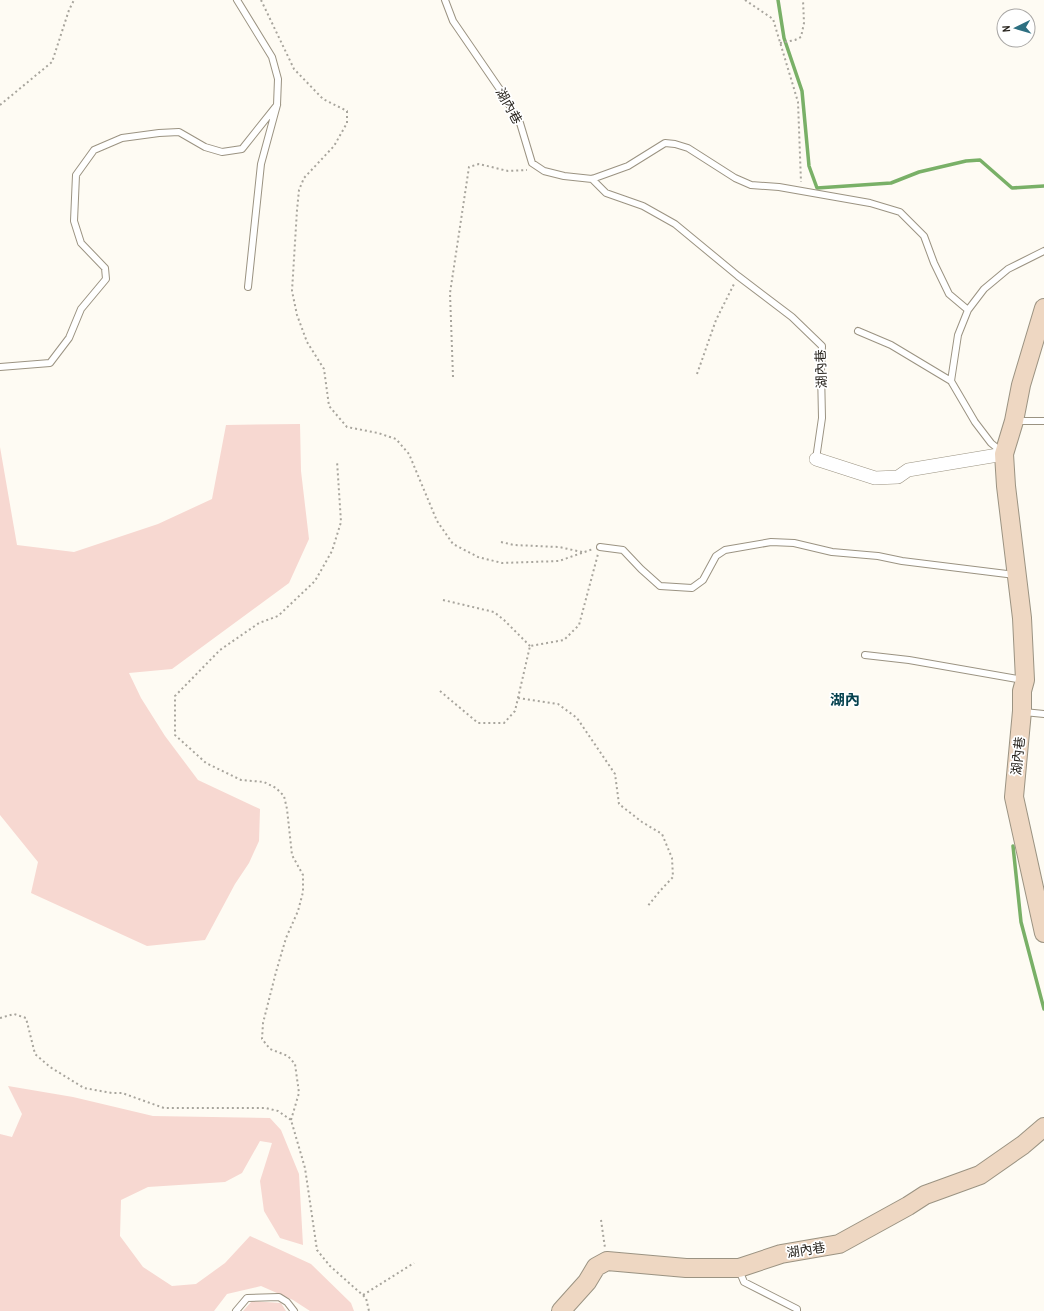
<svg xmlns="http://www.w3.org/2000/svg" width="1044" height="1311" viewBox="0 0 1044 1311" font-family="'Archivo Narrow','Noto Sans TC',sans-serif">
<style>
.green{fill:#f7d8d1}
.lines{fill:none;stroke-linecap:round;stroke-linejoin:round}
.stream{stroke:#79b067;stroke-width:3.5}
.lane-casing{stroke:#9b9382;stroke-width:8}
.street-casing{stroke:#9b9382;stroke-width:14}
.secondary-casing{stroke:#9b9382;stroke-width:20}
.path{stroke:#a8a59d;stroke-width:2;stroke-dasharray:2 3;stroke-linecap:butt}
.lane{stroke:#fff;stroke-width:6}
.street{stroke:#fff;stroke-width:13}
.secondary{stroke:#eed7c2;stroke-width:18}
.labels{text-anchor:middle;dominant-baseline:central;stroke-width:3.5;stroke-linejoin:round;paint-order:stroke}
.street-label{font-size:13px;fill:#27231d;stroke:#fff}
.quarter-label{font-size:15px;font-weight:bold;fill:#05414e;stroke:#fff}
</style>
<rect width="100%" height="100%" fill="#fefbf3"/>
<path class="green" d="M 300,424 L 301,471 L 309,539 L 289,583 L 172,669 L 129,673 L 141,698 L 165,736 L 198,780 L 260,809 L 259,841 L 249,863 L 235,884 L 205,940 L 147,946 L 31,893 L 38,862 L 0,815 L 0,447 L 17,545 L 74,552 L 158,524 L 212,499 L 226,425 Z
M 8,1086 L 73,1097 L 153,1116 L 270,1118 L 281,1130 L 299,1174 L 303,1245 L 280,1238 L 264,1211 L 260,1181 L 272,1143 L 260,1141 L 242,1173 L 225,1182 L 148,1187 L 121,1200 L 120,1236 L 143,1267 L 172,1286 L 196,1284 L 225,1263 L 250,1236 L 311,1264 L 351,1303 L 354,1311 L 310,1311 L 293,1300 L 261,1286 L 227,1294 L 214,1311 L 0,1311 L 0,1134 L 12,1137 L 22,1114 Z
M 252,1301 L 281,1303 L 286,1311 L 243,1311 Z"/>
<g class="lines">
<path class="stream" d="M 778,0 L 784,38 L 802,91 L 809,166 L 817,188 L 891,183 L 919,172 L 966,161 L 980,160 L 1012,188 L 1044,186
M 1013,846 L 1021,922 L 1044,1009"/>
<g class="lane-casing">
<path id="lane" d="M 237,0 L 272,57 L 278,79 L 277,105 L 261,164 L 248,287
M 445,0 L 453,21 L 501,91 L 520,123 L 532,163 L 544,171 L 564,176 L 592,179 L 628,166 L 665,143 L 675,144 L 688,148 L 735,178 L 751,185 L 779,187 L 870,203 L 900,212 L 924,236 L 934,263 L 949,294 L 968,310
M 592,179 L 606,193 L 643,206 L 675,224 L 738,276 L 792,317 L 822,346 L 821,371 L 822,418 L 816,459
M 858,331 L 891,345 L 951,381 L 975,422 L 991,443 L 1003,453
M 0,367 L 50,363 L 69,338 L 81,309 L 106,279 L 105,268 L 81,243 L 74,221 L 76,175 L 94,150 L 122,138 L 159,133 L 179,132 L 205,147 L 222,152 L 242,149 L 277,105
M 951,381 L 958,335 L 968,310 L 984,289 L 1008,269 L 1044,251
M 1016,421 L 1044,421
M 600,547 L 623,550 L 641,569 L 660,586 L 692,588 L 703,580 L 716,556 L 725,550 L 771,542 L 794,543 L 832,552 L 878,556 L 902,561 L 1015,575
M 865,655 L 909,660 L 1023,680
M 1024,712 L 1044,714
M 739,1270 L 744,1282 L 797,1309 L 797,1311
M 236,1311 L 247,1298 L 279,1297 L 287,1302 L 294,1311"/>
</g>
<g class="street-casing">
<path id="street" d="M 816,459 L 875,478 L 898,477 L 908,470 L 1004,454"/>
</g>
<g class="secondary-casing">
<path id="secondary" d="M 1044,308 L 1021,385 L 1014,421 L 1004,454 L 1006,486 L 1022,618 L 1025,680 L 1022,691 L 1022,711 L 1014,797 L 1044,933
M 561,1311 L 587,1282 L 596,1267 L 607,1261 L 686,1268 L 739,1268 L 781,1254 L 839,1244 L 908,1206 L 925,1195 L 980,1175 L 1023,1145 L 1044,1127"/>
</g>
<path class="path" d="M 261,0 L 294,69 L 323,99 L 347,111 L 347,123 L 334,146 L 304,178 L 299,190 L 297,210 L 292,291 L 297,315 L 307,342 L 324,369 L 329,406 L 347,427 L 378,433 L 396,439 L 409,454 L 437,521 L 453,544 L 478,557 L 502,563 L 559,561 L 593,549
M 745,0 L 773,19 L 798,102 L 801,182
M 780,43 L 795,40 L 801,37 L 804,23 L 803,0
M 0,105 L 52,62 L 69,10 L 74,0
M 697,374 L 716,320 L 734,284
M 453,377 L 450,293 L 469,167 L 479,164 L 508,171 L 527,170
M 501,542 L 514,545 L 559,547 L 582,552
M 443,600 L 494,612 L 504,620 L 530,646
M 440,691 L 478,723 L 504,723 L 515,711 L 530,646 L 564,640 L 579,625 L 598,554
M 518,698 L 558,704 L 577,718 L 615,774 L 619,804 L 642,822 L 662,834 L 672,858 L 673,877 L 659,892 L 647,907
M 0,1018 L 14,1014 L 26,1018 L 35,1054 L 50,1067 L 84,1088 L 112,1093 L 122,1093 L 164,1108 L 266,1108 L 278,1111 L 291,1120 L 305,1168 L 317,1250 L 330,1266 L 366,1298 L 369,1311
M 291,1120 L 299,1093 L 295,1064 L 288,1056 L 270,1049 L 262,1039 L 263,1023 L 276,972 L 286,938 L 298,911 L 303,892 L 303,875 L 292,855 L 287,809 L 284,796 L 276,788 L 264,782 L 241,780 L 206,763 L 175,735 L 175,696 L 220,650 L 259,623 L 278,616 L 315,581 L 332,551 L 341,522 L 337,461
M 601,1220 L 605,1248
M 363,1295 L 414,1263"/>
<use href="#lane" class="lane"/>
<use href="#street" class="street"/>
<use href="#secondary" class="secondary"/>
</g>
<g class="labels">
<g class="street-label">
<text transform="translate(509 106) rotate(61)">湖內巷</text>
<text transform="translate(821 369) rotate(-92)">湖內巷</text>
<text transform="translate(1018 756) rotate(-84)">湖內巷</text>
<text transform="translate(806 1250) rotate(-9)">湖內巷</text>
</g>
<g class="quarter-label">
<text x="845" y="699">湖內</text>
</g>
</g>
<g transform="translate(1016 28) rotate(265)"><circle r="19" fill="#ffffff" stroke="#a9a7a5"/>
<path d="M0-3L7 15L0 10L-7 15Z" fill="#2d6f81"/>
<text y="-6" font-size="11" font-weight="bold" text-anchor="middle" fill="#27231d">N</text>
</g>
</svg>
